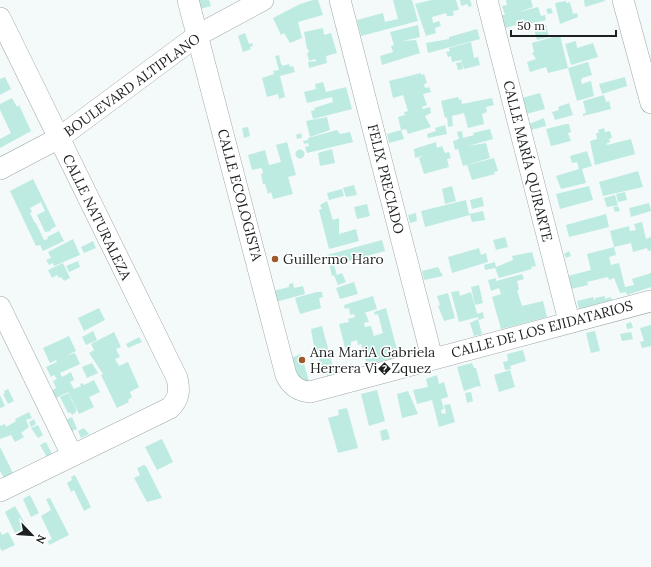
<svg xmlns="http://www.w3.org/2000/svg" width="651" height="567" viewBox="0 0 651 567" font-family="Lora,serif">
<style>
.building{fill:#bdebe2}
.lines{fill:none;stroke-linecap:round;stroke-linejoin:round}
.minor-casing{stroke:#a1a9a7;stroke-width:22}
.minor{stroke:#fff;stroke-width:21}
.poi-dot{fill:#9d582c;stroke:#fff;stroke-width:1.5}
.labels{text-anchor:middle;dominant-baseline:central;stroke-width:3;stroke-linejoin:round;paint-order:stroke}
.street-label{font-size:14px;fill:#1d2020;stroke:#fff}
.poi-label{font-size:14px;fill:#1d2020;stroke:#fff;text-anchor:start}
</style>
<rect width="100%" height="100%" fill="#f3faf9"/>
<path class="building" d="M 198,0 L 209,0 L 211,6 L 200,9 Z
M 313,0 L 318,0 L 323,15 L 298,22 L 302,38 L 290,43 L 284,33 L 281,35 L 273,18 L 300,4 Z
M 393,0 L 412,0 L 418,21 L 361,36 L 357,20 L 383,13 L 385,22 L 398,19 Z
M 431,0 L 456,0 L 459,10 L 453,11 L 454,15 L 451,16 L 447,16 L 446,13 L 432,17 L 433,23 L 439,21 L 441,26 L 435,28 L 436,33 L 426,36 L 415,4 Z
M 460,0 L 470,0 L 472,6 L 468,7 L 468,4 L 461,6 Z
M 506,0 L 531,0 L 533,7 L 519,12 L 538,7 L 541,16 L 545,15 L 546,20 L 526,25 L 526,26 L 522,26 L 522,29 L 520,24 L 505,28 L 501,15 L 505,15 L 502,6 L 507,5 Z
M 584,0 L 604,0 L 605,1 L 585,7 Z
M 566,1 L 566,3 L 570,2 L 573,14 L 577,13 L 578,17 L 560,24 L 555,3 Z
M 551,8 L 553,13 L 548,14 L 546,9 Z
M 418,25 L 420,37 L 403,41 L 416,40 L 420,53 L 382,65 L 380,56 L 393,52 L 391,46 L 394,45 L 390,32 Z
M 546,25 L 549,37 L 537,40 L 534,29 Z
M 323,28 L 324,35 L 331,33 L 337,53 L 326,56 L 327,63 L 309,68 L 308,62 L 316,61 L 315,59 L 309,61 L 307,53 L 309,52 L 308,49 L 307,49 L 304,32 Z
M 477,29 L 480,39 L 428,53 L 426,43 L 449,39 L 449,37 Z
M 245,33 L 249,44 L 252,43 L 253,46 L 250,47 L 251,49 L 243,52 L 238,36 Z
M 560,35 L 568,68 L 548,73 L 546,67 L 530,72 L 527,62 L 536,59 L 532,53 L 534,52 L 532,43 Z
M 576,41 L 577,48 L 593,43 L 598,57 L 571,65 L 565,44 Z
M 471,42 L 474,58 L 478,57 L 480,65 L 464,69 L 461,59 L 461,60 L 452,62 L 451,56 L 448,57 L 446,52 L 450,51 L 449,48 Z
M 279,55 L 281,64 L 283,66 L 289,64 L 290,67 L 293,66 L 295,72 L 280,76 L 285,97 L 279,99 L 278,94 L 267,97 L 262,78 L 274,74 L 273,71 L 279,70 L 275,56 Z
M 462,62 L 463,69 L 458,70 L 456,63 Z
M 588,62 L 592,75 L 582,78 L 581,81 L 582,84 L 591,81 L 594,96 L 577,101 L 568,68 Z
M 421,73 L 421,75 L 424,74 L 427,83 L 424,84 L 425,88 L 429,87 L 431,92 L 423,94 L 427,105 L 422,107 L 423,109 L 430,107 L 431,113 L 425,116 L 431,127 L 408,134 L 406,129 L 401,130 L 398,117 L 405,115 L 404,112 L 408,111 L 403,95 L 393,98 L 389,81 Z
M 5,77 L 11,89 L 0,95 L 0,79 Z
M 625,77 L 627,86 L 602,94 L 599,84 Z
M 323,82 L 326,92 L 346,87 L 352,109 L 313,119 L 311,111 L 315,110 L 314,108 L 333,102 L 332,97 L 307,103 L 304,92 L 316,89 L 315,84 Z
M 540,93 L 545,109 L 526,114 L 522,98 Z
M 604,95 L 606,102 L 609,101 L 611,109 L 583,116 L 583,114 L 586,113 L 583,101 Z
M 458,97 L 459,100 L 461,99 L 462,104 L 492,98 L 494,105 L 486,107 L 487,112 L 482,114 L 484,124 L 468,128 L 464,113 L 452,116 L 453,126 L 448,127 L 447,117 L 445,118 L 441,101 Z
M 12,98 L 17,107 L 19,105 L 31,131 L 0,148 L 0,139 L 11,133 L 0,110 L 0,104 Z
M 569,103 L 573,115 L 555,120 L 552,112 L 559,110 L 558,107 Z
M 327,117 L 330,130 L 310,137 L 306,121 Z
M 544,118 L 546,126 L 531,130 L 529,124 Z
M 566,124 L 569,124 L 571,132 L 568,133 L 571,141 L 551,146 L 546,129 Z
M 445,125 L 447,134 L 428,138 L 427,134 L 436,131 L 435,128 Z
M 248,127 L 250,136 L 244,138 L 242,128 Z
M 604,128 L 605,132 L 610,131 L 612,138 L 609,139 L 610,142 L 607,143 L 607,145 L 631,139 L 635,154 L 595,165 L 590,141 L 597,139 L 596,133 L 599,133 L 598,130 Z
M 490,129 L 493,139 L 468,146 L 486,143 L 490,158 L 463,166 L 458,149 L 455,150 L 453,141 L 459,139 L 457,132 L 462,131 L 463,138 L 474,135 L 473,133 Z
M 337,130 L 340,134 L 350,132 L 353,142 L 307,153 L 305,147 L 309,146 L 308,143 L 304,144 L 303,141 L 308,140 L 308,138 Z
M 401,130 L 404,139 L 389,143 L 387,134 Z
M 301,133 L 302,138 L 297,139 L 296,135 Z
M 287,142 L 296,175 L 288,177 L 293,194 L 273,199 L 271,192 L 268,194 L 265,184 L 263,184 L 261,174 L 263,173 L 262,169 L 261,168 L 252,170 L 248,155 L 265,150 L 269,165 L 281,162 L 276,145 Z
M 436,142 L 437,148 L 442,146 L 445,153 L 449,152 L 451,158 L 447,159 L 449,167 L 424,174 L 419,158 L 424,155 L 415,158 L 414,149 Z
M 332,149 L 335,163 L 320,166 L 318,153 Z
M295.5 154a4.5 4.5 0 1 1 9 0a4.5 4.5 0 1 1-9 0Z
M 587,151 L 592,166 L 582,169 L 586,183 L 561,189 L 556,176 L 579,169 L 577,162 L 572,163 L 570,156 Z
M 494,158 L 498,171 L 494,172 L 495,174 L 472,180 L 467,165 Z
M 638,171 L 643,187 L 603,196 L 599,182 Z
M 33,179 L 56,226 L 50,230 L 51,231 L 45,232 L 37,215 L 45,211 L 41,202 L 30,208 L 32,212 L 30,213 L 35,223 L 36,223 L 44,240 L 48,239 L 47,237 L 59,231 L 64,241 L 43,251 L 40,245 L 36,246 L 10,191 Z
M 354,185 L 357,195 L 346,197 L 343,188 Z
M 452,186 L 456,201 L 445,204 L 442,189 Z
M 589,186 L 593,200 L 560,209 L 556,194 Z
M 342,189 L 344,196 L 329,200 L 327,193 Z
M 625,192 L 627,200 L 618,202 L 616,194 Z
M 615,195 L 618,205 L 607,207 L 604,198 Z
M 482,197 L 484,206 L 472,209 L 470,200 Z
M 466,200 L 469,214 L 483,211 L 485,220 L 472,222 L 470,215 L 425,227 L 421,211 Z
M 327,201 L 333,220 L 339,218 L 339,234 L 356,229 L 359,241 L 329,249 L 319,210 L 322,209 L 320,205 Z
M 649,203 L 651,211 L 631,217 L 629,208 Z
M 367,204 L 370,216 L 357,219 L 354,207 Z
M 618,206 L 620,211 L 615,212 L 613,207 Z
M 416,213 L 417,221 L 410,223 L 408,215 Z
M 606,214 L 609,227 L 569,237 L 566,225 Z
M 642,222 L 646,239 L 651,237 L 651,250 L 648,251 L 647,248 L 633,252 L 631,243 L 614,247 L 610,231 L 629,226 L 630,231 L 636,230 L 634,224 Z
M 505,237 L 508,247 L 496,250 L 493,240 Z
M 73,239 L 80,255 L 54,266 L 53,263 L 49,265 L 46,260 L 51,258 L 48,252 Z
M 382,240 L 385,251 L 334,265 L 337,275 L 342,273 L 346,282 L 338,285 L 334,275 L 332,276 L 327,255 Z
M 93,241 L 96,248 L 84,253 L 81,247 Z
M 614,247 L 616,255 L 609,257 L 611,265 L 619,263 L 625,287 L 634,285 L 632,279 L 651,273 L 651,287 L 627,295 L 626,292 L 620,293 L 614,278 L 609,280 L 608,277 L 587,282 L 588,285 L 571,289 L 568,276 L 591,270 L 587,254 Z
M 479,248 L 481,255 L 486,253 L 488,262 L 452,273 L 448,257 Z
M 569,251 L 571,256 L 566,258 L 564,254 Z
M 532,252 L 536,266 L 531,267 L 532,269 L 499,278 L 495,268 L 485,270 L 484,265 L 495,262 L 496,267 L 513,260 L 512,256 Z
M 78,261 L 80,267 L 69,272 L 66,266 Z
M 63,263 L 70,278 L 64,281 L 61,277 L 59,278 L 57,275 L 52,278 L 48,270 Z
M 438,267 L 443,276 L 424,280 L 422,271 Z
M 522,274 L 524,279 L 517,281 L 519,290 L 517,290 L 522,306 L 543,301 L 547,317 L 501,329 L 492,297 L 501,294 L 499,288 L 491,291 L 488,280 L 496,278 L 496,281 Z
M 354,282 L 358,294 L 340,299 L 336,288 Z
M 293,283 L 294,288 L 303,286 L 305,294 L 276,302 L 273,291 L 289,287 L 289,284 Z
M 479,285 L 483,303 L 475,305 L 471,287 Z
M 459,291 L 460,296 L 471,292 L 478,317 L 459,322 L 451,292 Z
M 317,292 L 322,292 L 323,297 L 319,298 L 321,308 L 300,314 L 295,298 Z
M 448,293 L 455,318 L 444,321 L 438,306 L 440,305 L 437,296 Z
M 373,296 L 377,309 L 364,313 L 366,314 L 369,322 L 364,323 L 365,327 L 371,326 L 374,336 L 383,333 L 378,314 L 375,315 L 374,312 L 386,308 L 399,357 L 367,365 L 361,344 L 358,345 L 357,340 L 351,342 L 351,346 L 345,348 L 339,324 L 349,322 L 348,319 L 355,317 L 354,314 L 350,315 L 349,308 L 345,309 L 344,305 Z
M 605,296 L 605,299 L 611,297 L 612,300 L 579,309 L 577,301 L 593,297 L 595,301 L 595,298 Z
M 99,308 L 105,320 L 84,331 L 78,318 Z
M 483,312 L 484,318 L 479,320 L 477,314 Z
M 478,319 L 482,334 L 474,336 L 470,323 Z
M 631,322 L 633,328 L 627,329 L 626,324 Z
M 651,325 L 651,346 L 642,348 L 640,342 L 644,341 L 640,328 Z
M 322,326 L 335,374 L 327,376 L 325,367 L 323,368 L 321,364 L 315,346 L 314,347 L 311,329 Z
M 93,331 L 97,340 L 86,345 L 82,337 Z
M 595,331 L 600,351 L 591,353 L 586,333 Z
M 114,332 L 121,347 L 116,349 L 120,357 L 115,359 L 119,366 L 128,362 L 139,387 L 130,392 L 132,397 L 128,400 L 129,402 L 117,408 L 101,375 L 103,374 L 89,353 L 94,350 L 91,344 Z
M 631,332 L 633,339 L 622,341 L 620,334 Z
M 69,336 L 76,351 L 66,356 L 75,353 L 80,364 L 60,373 L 62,377 L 71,372 L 74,380 L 70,382 L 74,389 L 81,386 L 80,384 L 82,383 L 84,385 L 94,380 L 100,392 L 89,397 L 94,407 L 79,414 L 68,392 L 54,399 L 50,392 L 56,388 L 53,381 L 57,379 L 54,375 L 51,377 L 46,367 L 57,362 L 56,360 L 50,363 L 43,348 Z
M 139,337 L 142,342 L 128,348 L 126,344 Z
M 523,350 L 526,361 L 510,366 L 511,369 L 505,370 L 503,362 L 508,361 L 507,354 Z
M 301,354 L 309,381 L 298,384 L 291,358 Z
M 92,363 L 98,373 L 87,378 L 82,367 Z
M 472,363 L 474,368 L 476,368 L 481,387 L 478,386 L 464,391 L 457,367 Z
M 510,370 L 515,387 L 499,392 L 494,375 Z
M 437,375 L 439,384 L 444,382 L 448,397 L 441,399 L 444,409 L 441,410 L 442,414 L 446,413 L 444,405 L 450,404 L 455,422 L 439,427 L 432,400 L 417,404 L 413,390 L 428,387 L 426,379 Z
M 8,389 L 14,401 L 8,404 L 3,394 L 5,393 L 4,391 Z
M 377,390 L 385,421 L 369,426 L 361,394 Z
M 408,391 L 418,414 L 402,418 L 397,394 Z
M 471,392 L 473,401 L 467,403 L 465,393 Z
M 68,393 L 76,409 L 76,412 L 72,415 L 70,412 L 68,413 L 60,397 Z
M 0,395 L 5,406 L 0,408 Z
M 347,408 L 358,448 L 338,453 L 328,418 L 339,415 L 338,410 Z
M 29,412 L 32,418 L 26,420 L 29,427 L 21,433 L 24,437 L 15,442 L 11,435 L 0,439 L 0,426 L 5,424 L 6,427 L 16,421 L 15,419 Z
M 72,417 L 77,429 L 70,432 L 64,421 Z
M 34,419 L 36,424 L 31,427 L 29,422 Z
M 38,425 L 43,435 L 38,438 L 31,428 Z
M 84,428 L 89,434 L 81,438 L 78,431 Z
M 387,429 L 390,439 L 382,441 L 380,431 Z
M 162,439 L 173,462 L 157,470 L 145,447 Z
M 46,442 L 53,456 L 48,459 L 40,445 Z
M 0,447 L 14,475 L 5,480 L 0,471 Z
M 144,465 L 146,466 L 162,498 L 147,502 L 134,478 L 140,475 L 137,468 Z
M 75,475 L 91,507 L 84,511 L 74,490 L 71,492 L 67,483 L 72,480 L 71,477 Z
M 30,495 L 39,513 L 31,517 L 23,499 Z
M 50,498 L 69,535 L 49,545 L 48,541 L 52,539 L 41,516 L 51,510 L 46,499 Z
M 15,506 L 27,527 L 15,533 L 5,512 Z
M 0,531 L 2,535 L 8,532 L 15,545 L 2,551 L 0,548 Z"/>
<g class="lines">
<g class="minor-casing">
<path id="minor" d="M 188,0 L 286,375 C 291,386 298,391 310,392 L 651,301
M 340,0 L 432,358
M 487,0 L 569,321
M 623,0 L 651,103
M 0,18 L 177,378 C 180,391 179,399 170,408 L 0,491
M 0,169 L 59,138 L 198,35 L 263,0
M 0,307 L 72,455"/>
</g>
<use href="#minor" class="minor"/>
</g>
<g class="poi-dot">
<circle cx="275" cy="259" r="4"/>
<circle cx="302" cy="360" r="4"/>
</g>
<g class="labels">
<g class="street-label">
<text transform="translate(132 85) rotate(-36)">BOULEVARD ALTIPLANO</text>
<text transform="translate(528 161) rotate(76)">CALLE MARÍA QUIRARTE</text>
<text transform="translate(386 179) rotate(76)">FELIX PRECIADO</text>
<text transform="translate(240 195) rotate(75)">CALLE ECOLOGISTA</text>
<text transform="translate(97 217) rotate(64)">CALLE NATURALEZA</text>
<text transform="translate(542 329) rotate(-15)">CALLE DE LOS EJIDATARIOS</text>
</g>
<g class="poi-label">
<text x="283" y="259">Guillermo Haro</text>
<text x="310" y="352">Ana MariA Gabriela<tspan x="310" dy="16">Herrera Vi�Zquez</tspan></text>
</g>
</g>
<g transform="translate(32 535) rotate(115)" stroke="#ffffff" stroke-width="3" paint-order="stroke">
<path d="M0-3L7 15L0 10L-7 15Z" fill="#1d2020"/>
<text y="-6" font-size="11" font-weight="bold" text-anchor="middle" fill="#1d2020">N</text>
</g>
<path d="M511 30v6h105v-6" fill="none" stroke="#1d2020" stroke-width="2"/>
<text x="517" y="30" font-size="12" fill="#1d2020" stroke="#ffffff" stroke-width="3" paint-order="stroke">50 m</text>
</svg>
